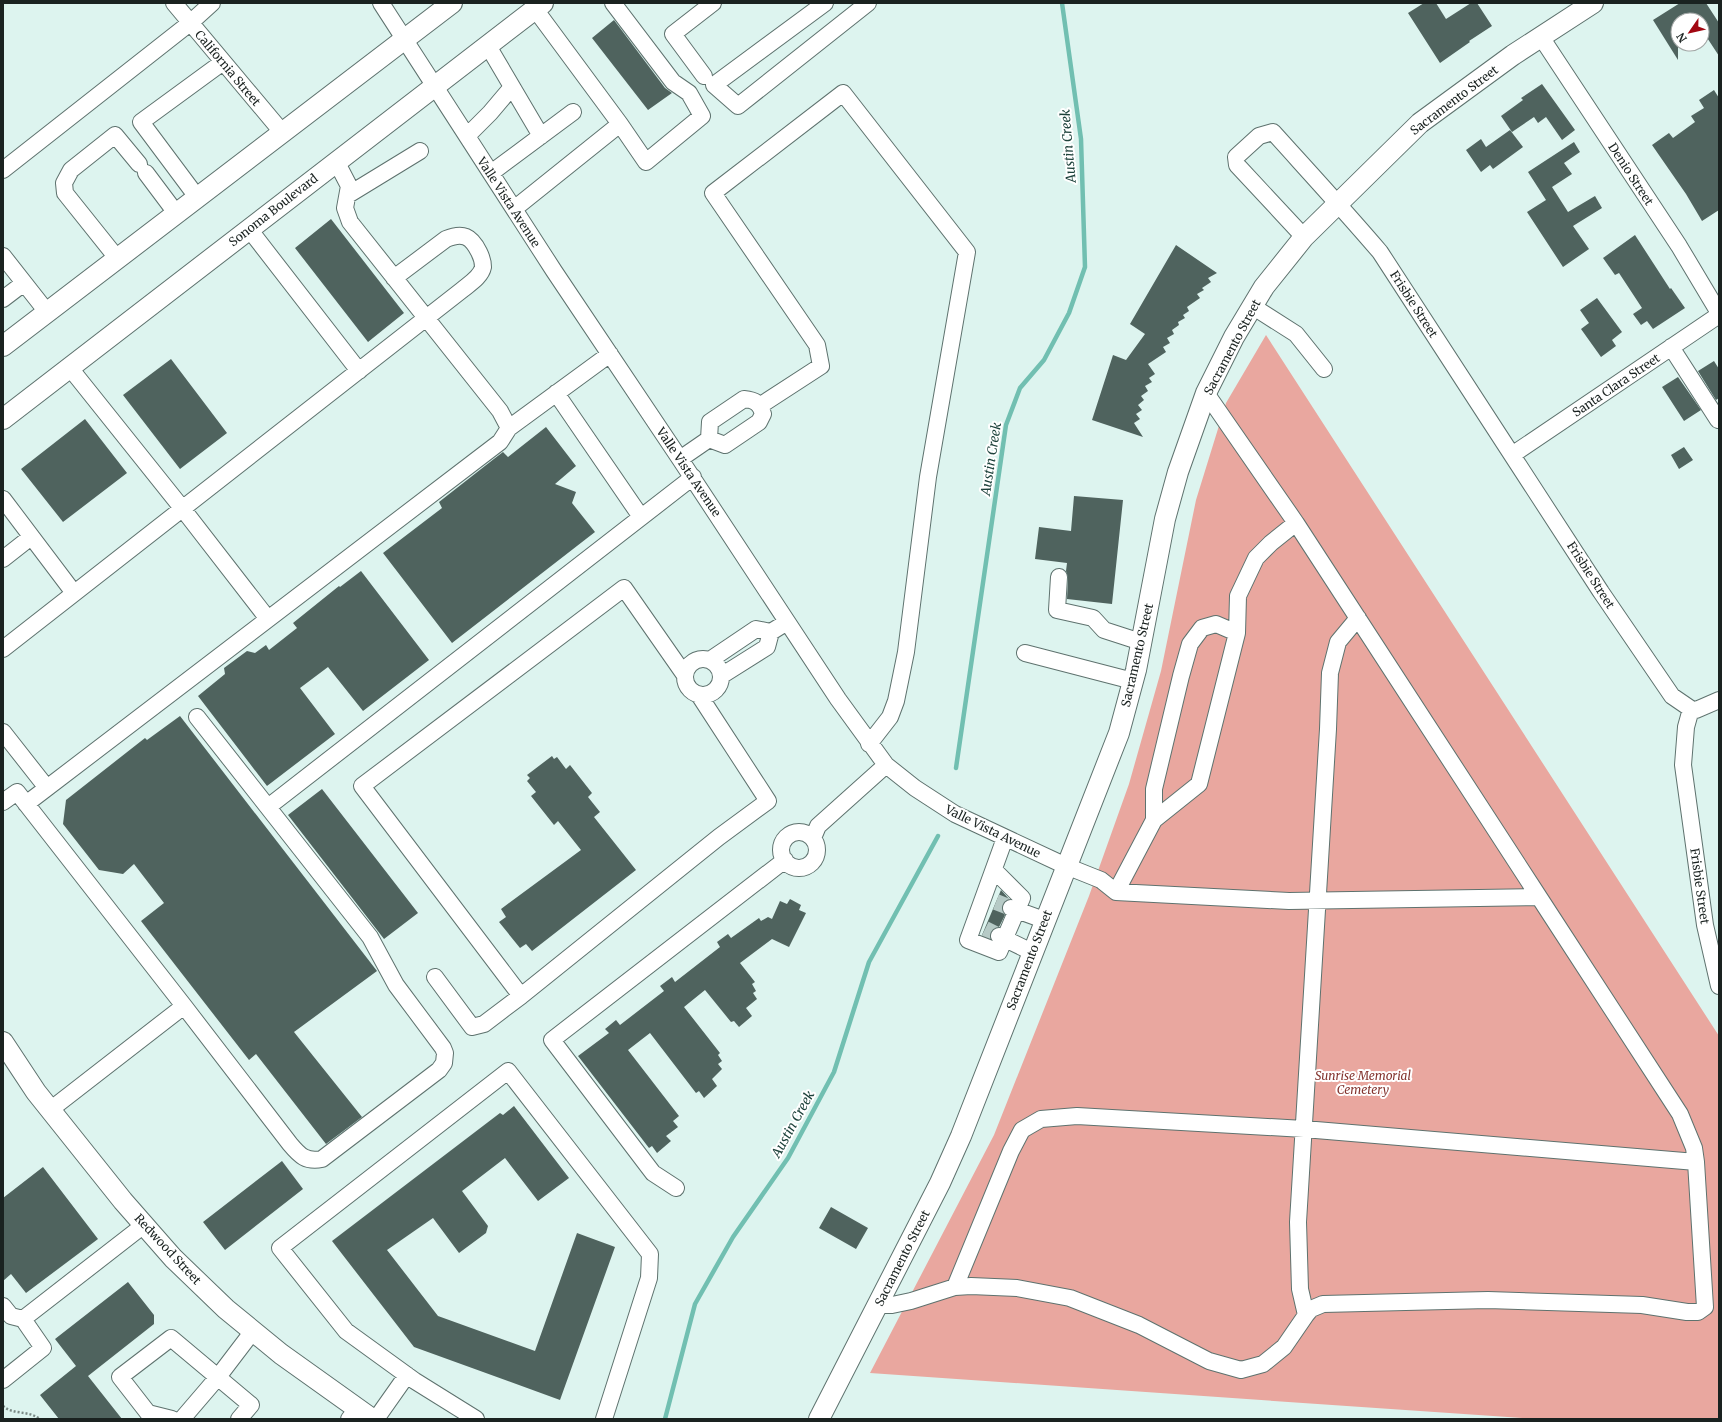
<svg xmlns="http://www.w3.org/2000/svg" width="1722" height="1422" viewBox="0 0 1722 1422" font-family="Merriweather,serif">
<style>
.green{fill:#e9a79f}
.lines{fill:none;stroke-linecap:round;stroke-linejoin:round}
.stream{stroke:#71bfb1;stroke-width:4.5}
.building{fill:#4f635e}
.minor-tunnel{stroke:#b6cac6;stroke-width:16;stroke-dasharray:16 8;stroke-linecap:butt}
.minor-casing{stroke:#5e726e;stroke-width:18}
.major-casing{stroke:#5e726e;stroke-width:22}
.path{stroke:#7a8a86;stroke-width:2.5;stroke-dasharray:2 2;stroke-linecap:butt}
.minor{stroke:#fff;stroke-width:16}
.major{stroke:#fff;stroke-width:20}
.labels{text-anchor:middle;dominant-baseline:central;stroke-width:4;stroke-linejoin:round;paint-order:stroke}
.street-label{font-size:12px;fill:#1a2220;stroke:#fff}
.park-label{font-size:12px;font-style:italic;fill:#83342e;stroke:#fff}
.water-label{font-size:13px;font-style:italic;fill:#1d423b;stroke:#fff}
</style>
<rect width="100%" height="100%" fill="#ddf4ef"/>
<path class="green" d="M 1266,335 L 1719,1036 L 1719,1419 L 1536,1419 L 870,1373 L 994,1135 L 1089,896 L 1129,784 L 1161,671 L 1196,500 L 1226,403 Z"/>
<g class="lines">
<path class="stream" d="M 956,768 L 1006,425 L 1020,388 L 1044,360 L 1069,313 L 1085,267 L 1081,139 L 1062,3
M 665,1419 L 695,1304 L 733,1237 L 788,1158 L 834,1072 L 869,962 L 938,836"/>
</g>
<path class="building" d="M 1424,3 L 1436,3 L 1446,19 L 1471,3 L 1477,3 L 1492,26 L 1469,41 L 1470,42 L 1440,63 L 1408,13 Z
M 1680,3 L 1706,3 L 1719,23 L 1719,56 L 1702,30 L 1702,20 L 1678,20 L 1678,60 L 1653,20 Z
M 614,20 L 665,88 L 672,93 L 648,110 L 592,38 Z
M 1542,84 L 1575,130 L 1562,140 L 1546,117 L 1538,123 L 1534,117 L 1512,132 L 1501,116 L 1523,100 L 1521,98 Z
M 1714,90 L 1719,98 L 1719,210 L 1702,221 L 1686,194 L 1652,145 L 1669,133 L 1673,138 L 1695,122 L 1691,116 L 1704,108 L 1699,100 Z
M 1510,130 L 1523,147 L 1493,169 L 1490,165 L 1481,172 L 1466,150 L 1481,139 L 1486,147 Z
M 1574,142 L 1580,152 L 1564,163 L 1572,174 L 1552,187 L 1568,212 L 1595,196 L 1602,208 L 1573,226 L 1589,249 L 1563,267 L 1527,212 L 1546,200 L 1528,172 Z
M 331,219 L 404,313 L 368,342 L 295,248 Z
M 1635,235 L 1670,289 L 1671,288 L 1685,308 L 1653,329 L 1647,321 L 1641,325 L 1633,314 L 1642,308 L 1619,273 L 1615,275 L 1603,258 Z
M 1176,245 L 1217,273 L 1208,278 L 1211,282 L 1202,288 L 1204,290 L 1197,294 L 1200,298 L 1187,307 L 1189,311 L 1183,315 L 1185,318 L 1178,322 L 1179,325 L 1172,330 L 1174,334 L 1167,338 L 1170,343 L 1163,347 L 1166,352 L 1148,364 L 1155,374 L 1149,378 L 1152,382 L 1145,386 L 1148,391 L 1141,396 L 1144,400 L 1138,405 L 1142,410 L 1136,414 L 1140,419 L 1134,423 L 1143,437 L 1092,420 L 1113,355 L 1126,360 L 1145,334 L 1130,324 Z
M 1597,298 L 1622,332 L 1612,340 L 1616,346 L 1601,357 L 1581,329 L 1589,323 L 1580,310 Z
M 171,359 L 227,433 L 180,469 L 123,395 Z
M 1714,361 L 1719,369 L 1719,398 L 1716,400 L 1698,371 Z
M 1678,377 L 1701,410 L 1684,421 L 1662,387 Z
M 85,419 L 127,473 L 63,522 L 21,469 Z
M 546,427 L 576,466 L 555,484 L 576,492 L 572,503 L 595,532 L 452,643 L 383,553 L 442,508 L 439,502 L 490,462 L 503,452 L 508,457 Z
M 1684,447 L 1693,460 L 1679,469 L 1671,455 Z
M 1074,496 L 1123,500 L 1112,604 L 1067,599 L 1068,578 L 1066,571 L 1067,563 L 1035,559 L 1039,527 L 1071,531 Z
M 361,571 L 429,660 L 363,711 L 328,667 L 300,688 L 335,734 L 267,786 L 198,696 L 225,674 L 224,668 L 247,651 L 255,653 L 266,645 L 269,650 L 297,628 L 293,623 L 339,586 L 340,587 Z
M 180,716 L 377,971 L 294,1032 L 362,1117 L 326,1144 L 256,1054 L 249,1060 L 141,921 L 164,903 L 134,864 L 123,874 L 99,870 L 63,824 L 66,800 L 145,738 L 147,740 Z
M 552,756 L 554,759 L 557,757 L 566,769 L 570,765 L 592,793 L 588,797 L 600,812 L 594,817 L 636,870 L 532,951 L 526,944 L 520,948 L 499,922 L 506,917 L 501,909 L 581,850 L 558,821 L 554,825 L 531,796 L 536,792 L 527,781 L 530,778 L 527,775 Z
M 322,789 L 418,913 L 384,939 L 288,815 Z
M 1001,890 L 1009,899 L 1002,904 L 1002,910 L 1005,915 L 999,927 L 994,928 L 991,932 L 990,938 L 982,935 Z
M 790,899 L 801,905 L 799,910 L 806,913 L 789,947 L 772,939 L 740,963 L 755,982 L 752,984 L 756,991 L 753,993 L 757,999 L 746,1008 L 752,1016 L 739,1027 L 734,1021 L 731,1022 L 705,990 L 684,1007 L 720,1053 L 718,1055 L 722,1061 L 718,1064 L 722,1069 L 712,1079 L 717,1086 L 704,1098 L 699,1091 L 696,1093 L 650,1033 L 628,1050 L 679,1116 L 673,1121 L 678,1127 L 666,1136 L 671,1141 L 657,1153 L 652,1146 L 649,1148 L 578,1056 L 609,1033 L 605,1029 L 616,1020 L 620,1025 L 664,991 L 660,986 L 672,977 L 675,982 L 720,947 L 717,942 L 728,934 L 731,938 L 759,918 L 761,921 L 768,917 L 772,919 L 780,901 L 787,904 Z
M 514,1106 L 569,1178 L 538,1201 L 505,1158 L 462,1191 L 488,1226 L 486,1233 L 459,1253 L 433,1218 L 387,1250 L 438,1316 L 535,1351 L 577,1233 L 615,1247 L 560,1400 L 414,1347 L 332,1241 L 500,1113 L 503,1115 Z
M 282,1161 L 303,1189 L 225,1250 L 203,1222 Z
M 43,1167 L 98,1239 L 26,1293 L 11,1274 L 3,1281 L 3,1198 Z
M 831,1207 L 868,1228 L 856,1249 L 819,1228 Z
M 128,1282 L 154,1315 L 154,1324 L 88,1376 L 122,1419 L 59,1419 L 40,1395 L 76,1366 L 55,1339 Z"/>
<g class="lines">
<path class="minor-tunnel" d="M 996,902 L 1011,908
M 985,929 L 999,936"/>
<g class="minor-casing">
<path id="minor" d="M 174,3 L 282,132
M 381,3 L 554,271 L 680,459 L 838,699 L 886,765 L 915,788 L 955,814 L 1066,866 L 1101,880 L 1116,892 L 1289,901 L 1539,897 L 1680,1114 L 1694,1148 L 1696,1162 L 1705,1307 L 1698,1312 L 1687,1312 L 1642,1305 L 1488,1300 L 1323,1304 L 1311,1309 L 1306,1315
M 613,3 L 673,82 L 689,93 L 702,116 L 646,162 L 620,124
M 825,3 L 714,85 L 738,106 L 868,3
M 1541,37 L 1679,246 L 1719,313
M 488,46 L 541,136
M 704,76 L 673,34 L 713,3
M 467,136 L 490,113 L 512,87
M 3,170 L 190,23 L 212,3
M 146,173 L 176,213
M 491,173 L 573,112
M 348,195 L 420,151
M 197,197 L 141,122 L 223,62
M 514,209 L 620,124 L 535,9
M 249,229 L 359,371
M 1304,237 L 1237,165 L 1236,157 L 1259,136 L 1273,132 C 1309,172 1345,211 1380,252 L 1601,592 L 1672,696 L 1691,709
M 3,256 L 47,312
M 117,258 L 65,193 L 64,183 L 71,170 L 115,135 L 139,164
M 3,299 L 24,283
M 1252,306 L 1296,334 L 1324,369
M 1671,347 L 1718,420
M 70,368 L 182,508 L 268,619
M 556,393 L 641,517
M 1206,393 L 1296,523 L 1539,897
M 761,405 L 821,366 L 817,345 L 713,193 L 843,93 L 967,252 L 928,477 L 906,652 L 896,701 L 890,717 L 869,744
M 509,428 L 610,354
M 1512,455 L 1719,315
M 680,459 L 709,439 L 710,422 L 744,399 C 755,400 760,403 763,414 L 759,422 L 725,445 L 709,439
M 3,499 L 74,593
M 3,559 L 31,537
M 1059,577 L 1057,610 L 1093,618 L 1104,630 L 1141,642
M 3,649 L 462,290 C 469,284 481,277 483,267 C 483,262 481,256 479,252 C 471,236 463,232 446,239 L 394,278
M 1025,653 L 1133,681
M685 677a18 18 0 1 1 36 0a18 18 0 1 1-36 0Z
M 710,660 L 756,629 L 771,632
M 721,676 L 767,647 L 771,632 L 787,622
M 1691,709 L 1686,727 L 1683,765 L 1705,925 L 1719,986
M 1691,709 L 1696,710 L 1719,700
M 3,732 L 47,788
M 3,802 L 17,792 L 184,1006 L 290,1144 C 300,1156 306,1162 322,1159 L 439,1070 L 444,1063 L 445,1053 L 443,1048 L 396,985 L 370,937 L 197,717
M 26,804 L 500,442 L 509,428 L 500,411 L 350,222 L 345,208 L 349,186 L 336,161
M 268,807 L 693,477
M 1154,820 L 1154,789 L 1181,676 L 1190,644 L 1202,628 L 1216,624 L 1237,633
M781 850a18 18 0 1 1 36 0a18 18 0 1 1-36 0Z
M 813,838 L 818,826 L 886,765
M 994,870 L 1022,898 L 999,952 L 968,940 L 1005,838
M 1116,892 L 1154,820 L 1199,784 L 1237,633 L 1238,596 L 1256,558 L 1271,543 L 1296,523
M 1011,908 L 1044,920
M 999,936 L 1032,952
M 435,977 L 472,1027 L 484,1024 L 521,996 L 362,786 L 624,588 L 684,674
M 521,996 L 719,837 L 768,801 L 699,695
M 50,1110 L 184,1006
M 676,1188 L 653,1173 L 552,1040 L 785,860
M 955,1287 L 1011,1151 L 1022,1130 L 1041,1119 L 1077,1116 L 1304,1129 L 1696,1162
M 879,1305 L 892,1305 L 911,1301 L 955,1287 L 971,1286 L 1017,1288 L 1070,1298 L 1139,1325 L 1209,1361 L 1241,1370 L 1263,1364 L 1284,1347 L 1306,1315 L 1300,1289 L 1298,1222 L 1328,729 L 1330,673 L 1338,642 L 1358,618
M 3,1306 L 11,1316 L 23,1319
M 3,1380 L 43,1348 L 23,1319 L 144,1225
M 172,1419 L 148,1413 L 120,1377 L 171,1338 L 251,1405 L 239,1419
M 182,1419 L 218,1377 L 253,1331
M 349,1419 L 357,1409
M 376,1419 L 407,1375
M 476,1419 L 415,1381 L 346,1331 L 280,1248 L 508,1071 L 650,1254 L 649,1278 L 604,1419"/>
</g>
<g class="major-casing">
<path id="major" d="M 3,346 L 452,3
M 3,419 L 543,3
M 3,1042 L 36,1092 L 123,1201 L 173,1258 L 226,1309 L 281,1354 L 372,1419
M 819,1419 L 940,1183 L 961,1136 L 1119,733 L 1136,670 L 1165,519 L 1178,472 L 1206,393 L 1234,337 L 1264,287 L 1304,237 L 1420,123 L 1513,55 L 1593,3"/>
</g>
<path class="path" d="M 3,1406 C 13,1415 28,1410 40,1419"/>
<use href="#minor" class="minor"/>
<use href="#major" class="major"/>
</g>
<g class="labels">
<g class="street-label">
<text transform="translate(228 68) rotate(50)">California Street</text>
<text transform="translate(1454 100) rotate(-37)">Sacramento Street</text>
<text transform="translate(1631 174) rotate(57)">Denio Street</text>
<text transform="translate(509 202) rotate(57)">Valle Vista Avenue</text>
<text transform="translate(273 210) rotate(-38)">Sonoma Boulevard</text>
<text transform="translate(1414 304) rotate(57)">Frisbie Street</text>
<text transform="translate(1232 347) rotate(-62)">Sacramento Street</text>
<text transform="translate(1616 385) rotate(-34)">Santa Clara Street</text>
<text transform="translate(689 472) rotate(56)">Valle Vista Avenue</text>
<text transform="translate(1591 575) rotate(57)">Frisbie Street</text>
<text transform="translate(1137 655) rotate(-77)">Sacramento Street</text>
<text transform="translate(993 831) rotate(26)">Valle Vista Avenue</text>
<text transform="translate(1700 886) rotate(82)">Frisbie Street</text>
<text transform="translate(1029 960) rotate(-69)">Sacramento Street</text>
<text transform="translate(168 1249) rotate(47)">Redwood Street</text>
<text transform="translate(902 1258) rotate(-63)">Sacramento Street</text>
</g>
<g class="park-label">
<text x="1363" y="1075">Sunrise Memorial<tspan x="1363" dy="14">Cemetery</tspan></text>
</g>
<g class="water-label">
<text transform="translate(1068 146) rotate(-95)">Austin Creek</text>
<text transform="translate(991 459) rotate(-81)">Austin Creek</text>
<text transform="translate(793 1124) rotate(-61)">Austin Creek</text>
</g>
</g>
<rect width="1722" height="1422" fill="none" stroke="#1a2220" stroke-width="8"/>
<g transform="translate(1690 32) rotate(236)"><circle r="19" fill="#ffffff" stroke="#a3a7a6"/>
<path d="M0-3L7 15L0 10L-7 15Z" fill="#a20712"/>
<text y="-6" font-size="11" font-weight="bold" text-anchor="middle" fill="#1a2220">N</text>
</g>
</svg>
